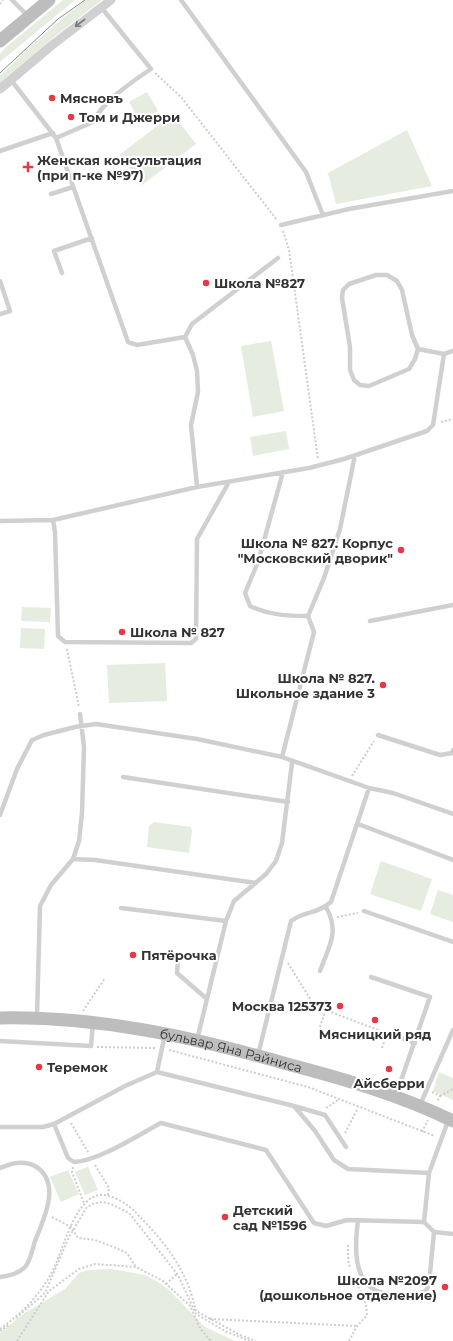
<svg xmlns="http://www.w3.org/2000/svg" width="453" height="1341" viewBox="0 0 453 1341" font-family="Montserrat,sans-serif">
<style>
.green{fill:#e6ecdf}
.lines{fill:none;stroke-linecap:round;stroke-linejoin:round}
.path{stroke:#cdcdcd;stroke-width:2;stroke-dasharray:2 2;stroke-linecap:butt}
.lane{stroke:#d0d0d0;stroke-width:4.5}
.street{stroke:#d0d0d0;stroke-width:9}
.secondary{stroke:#bdbdbd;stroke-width:13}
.tram{stroke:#888;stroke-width:1}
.oneway{stroke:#7a7a7a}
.poi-dot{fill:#e63946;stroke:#fff;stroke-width:1.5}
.labels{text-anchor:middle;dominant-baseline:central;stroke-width:4;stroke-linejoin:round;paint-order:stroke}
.poi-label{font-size:13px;font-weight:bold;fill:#333;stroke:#fff;text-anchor:start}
.street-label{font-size:13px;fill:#333;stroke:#fff}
</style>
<rect width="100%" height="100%" fill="#fff"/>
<path class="green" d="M 63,0 L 75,0 L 0,62 L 0,54 L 5,48 Z
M 86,0 L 102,0 L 53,38 L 0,83 L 0,76 C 28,48 54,24 86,0 Z
M 147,92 L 158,111 L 141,123 L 129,102 Z
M 173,114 L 196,144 L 142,185 L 119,155 Z
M 407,130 L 432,186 L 336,204 L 328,173 Z
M 271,341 L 284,411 L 253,417 L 241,346 Z
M 286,431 L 289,449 L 253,456 L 250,437 Z
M 22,607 L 51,608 L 50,622 L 21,621 Z
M 21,628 L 45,629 L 44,649 L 20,648 Z
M 165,663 L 167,701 L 109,703 L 107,665 Z
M 154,822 L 191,827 L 192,831 L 189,853 L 147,847 L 149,826 Z
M 381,861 L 432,879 L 421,911 L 370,894 Z
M 438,890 L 453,895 L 453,922 L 430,914 Z
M 439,1072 L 453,1078 L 453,1100 L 433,1091 Z
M 88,1167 L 98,1190 L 85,1195 L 75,1172 Z
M 68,1170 L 79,1194 L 61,1202 L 50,1177 Z
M 112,1269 L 145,1275 L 158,1282 L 168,1289 L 205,1327 L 235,1341 L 0,1341 L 0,1333 L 23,1314 L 65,1289 L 79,1273 L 88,1270 Z"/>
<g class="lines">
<path class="path" d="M 0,4 L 3,0
M 155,73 L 181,97 L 277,220
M 283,231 L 289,250 L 318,459
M 441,422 L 453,419
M 67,649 L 79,707
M 352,776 L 374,741
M 337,917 L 358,913
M 288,963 L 312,1002 L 320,1008 L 381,1031
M 83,1011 L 105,978
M 320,1027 L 325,1012
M 97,1047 L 155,1048
M 382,1048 L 385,1039
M 169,1050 L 308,1087 L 435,1136
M 432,1092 L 440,1096 L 437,1102
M 440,1096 L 453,1089
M 326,1108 L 338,1100
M 71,1123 L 88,1152
M 422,1132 L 428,1120
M 345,1133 L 358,1108
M 95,1165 L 109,1188 L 108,1195
M 73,1167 L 72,1172 L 84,1203
M 52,1217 L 71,1227 L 78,1238 L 95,1240 L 116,1248 L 127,1253 L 136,1267
M 348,1245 L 348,1260 L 350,1268
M 166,1284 L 177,1274
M 16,1318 L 45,1293 L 69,1237 L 87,1207 L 95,1203 L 103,1202 L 111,1204 L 129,1213 L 178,1275 L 196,1314 L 227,1332 L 250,1341
M 210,1319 L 357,1326
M 0,1329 C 21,1314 38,1297 51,1274 C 64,1252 76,1182 112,1197 C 123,1201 131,1207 139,1216 C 155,1232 173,1253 183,1274 C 189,1285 193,1299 196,1311 L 240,1335 L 256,1341
M 0,1331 L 9,1325
M 17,1341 L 49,1291 L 79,1269 L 95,1264 L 136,1267 L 163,1281 L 190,1306 L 201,1330 L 211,1341
M 349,1341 L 357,1326 L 367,1315 L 366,1304 L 355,1279"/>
<path class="lane" d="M 12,0 L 28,16
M 181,0 L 306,172 L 323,215
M 11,80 L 56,138 L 128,342 L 137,345 L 185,337 L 193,355 L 197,371 L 198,392 L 191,425 L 197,487
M 56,138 L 93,122 C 102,102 133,81 151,69 L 101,7
M 0,151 L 53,133
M 51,194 L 73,187
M 281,225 L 349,209 L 453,191
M 62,273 L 54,251 L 92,238
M 0,281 L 10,311 L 0,314
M 185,337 L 192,324 L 278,258
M 418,349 L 415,359 L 409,369 L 369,386 L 360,385 L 354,380 L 350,370 L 350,347 L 342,298 L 343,290 L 349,284 L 376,275 L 387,275 L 397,281 L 402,290 L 412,335 L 418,349 L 444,354
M 283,472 L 258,562 L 245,593 L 250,606 C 269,615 287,616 308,616
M 53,520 L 55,532 L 58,636 L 65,642 L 191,643 L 196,639 L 197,539 L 229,482
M 0,521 L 53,520 L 197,487 L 309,468 L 344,459 L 427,431 L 433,425 L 444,354 L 453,351
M 370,621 L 453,605
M 378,735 L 440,755 L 452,753 L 453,750
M 282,757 L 314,632 L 308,616 L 324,578 L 340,529 L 355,455
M 123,777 L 288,802
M 0,815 L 17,769 L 32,740 L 44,735 L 75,727 L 96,724 L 197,739 L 282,757 L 369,788 L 393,793 L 453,814
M 358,824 L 453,860
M 73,859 L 95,860 L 256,883
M 121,908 L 226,921
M 364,911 L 453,942
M 178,960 L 177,973 L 207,999 L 197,1040
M 320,971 C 329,946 340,932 326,907
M 371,977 L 430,997 L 396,1095
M 207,999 L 226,921 L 234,901 L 266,874 L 276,861 L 282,843 L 292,763
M 37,1016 L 40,906 L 51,885 L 73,859 L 79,841 L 82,813 L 84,747 L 80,714
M 387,1033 L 415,1043
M 0,1041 L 91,1046 L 93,1023
M 258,1055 L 291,921 C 306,910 316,915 331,902 L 369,788
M 157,1072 L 165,1034
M 420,1105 L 453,1030
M 294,1106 L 325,1115 L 346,1147
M 54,1124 L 125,1086 L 157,1072 L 294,1106 L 315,1131 L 334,1160 L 348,1169 L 429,1173
M 0,1127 L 43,1127 L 54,1124 L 68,1158 L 74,1162 C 99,1161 138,1135 161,1123 L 266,1150 L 314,1223 L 326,1226 L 347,1220 L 424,1222
M 0,1168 C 11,1163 24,1160 35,1166 C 62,1182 44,1219 35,1241 C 33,1248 30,1262 25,1267 C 18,1274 10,1276 0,1277
M 358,1220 C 355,1244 351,1285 383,1293 C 387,1294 393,1294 398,1294 C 408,1294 417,1295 426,1291 L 429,1284 L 434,1232 L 424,1222 L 429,1173 L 448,1121
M 434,1232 L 453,1234"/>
<path class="street" d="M 0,89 L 51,46 L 111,0"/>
<g class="secondary">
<path d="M 0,41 L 49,0"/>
<path id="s1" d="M 0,1018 C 99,1016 193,1037 287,1064 C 344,1079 400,1095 453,1121"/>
</g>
<path class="tram" d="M 0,73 L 58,19 L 85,0"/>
</g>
<defs><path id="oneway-shaft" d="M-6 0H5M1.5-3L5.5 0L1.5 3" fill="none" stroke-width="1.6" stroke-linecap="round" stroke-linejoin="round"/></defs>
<use class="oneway" href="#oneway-shaft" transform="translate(80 23) rotate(143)"/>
<g class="poi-dot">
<circle cx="52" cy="98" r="4"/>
<circle cx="71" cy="117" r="4"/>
<path d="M26 161h4v4h4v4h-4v4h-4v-4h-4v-4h4z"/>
<circle cx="206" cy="283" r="4"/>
<circle cx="401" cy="550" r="4"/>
<circle cx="122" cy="632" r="4"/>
<circle cx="383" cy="685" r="4"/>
<circle cx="133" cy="955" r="4"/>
<circle cx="340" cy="1006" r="4"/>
<circle cx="375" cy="1020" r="4"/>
<circle cx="39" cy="1067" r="4"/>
<circle cx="389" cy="1069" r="4"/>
<circle cx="225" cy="1217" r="4"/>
<circle cx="445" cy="1287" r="4"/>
</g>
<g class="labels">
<g class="poi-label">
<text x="60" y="98">Мясновъ</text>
<text x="79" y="117">Том и Джерри</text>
<text x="37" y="160">Женская консультация<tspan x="37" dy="15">(при п-ке №97)</tspan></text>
<text x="214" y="283">Школа №827</text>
<text x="393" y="543" text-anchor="end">Школа № 827. Корпус<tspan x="393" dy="15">"Московский дворик"</tspan></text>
<text x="130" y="632">Школа № 827</text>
<text x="375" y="678" text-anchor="end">Школа № 827.<tspan x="375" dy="15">Школьное здание 3</tspan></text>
<text x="141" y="955">Пятёрочка</text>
<text x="332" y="1006" text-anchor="end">Москва 125373</text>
<text x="375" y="1034" text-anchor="middle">Мясницкий ряд</text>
<text x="47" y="1067">Теремок</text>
<text x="389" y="1083" text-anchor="middle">Айсберри</text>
<text x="233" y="1210">Детский<tspan x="233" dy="15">сад №1596</tspan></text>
<text x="437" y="1280" text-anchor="end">Школа №2097<tspan x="437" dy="15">(дошкольное отделение)</tspan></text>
</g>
<g class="street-label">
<text stroke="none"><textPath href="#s1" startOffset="234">бульвар Яна Райниса</textPath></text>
</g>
</g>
</svg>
